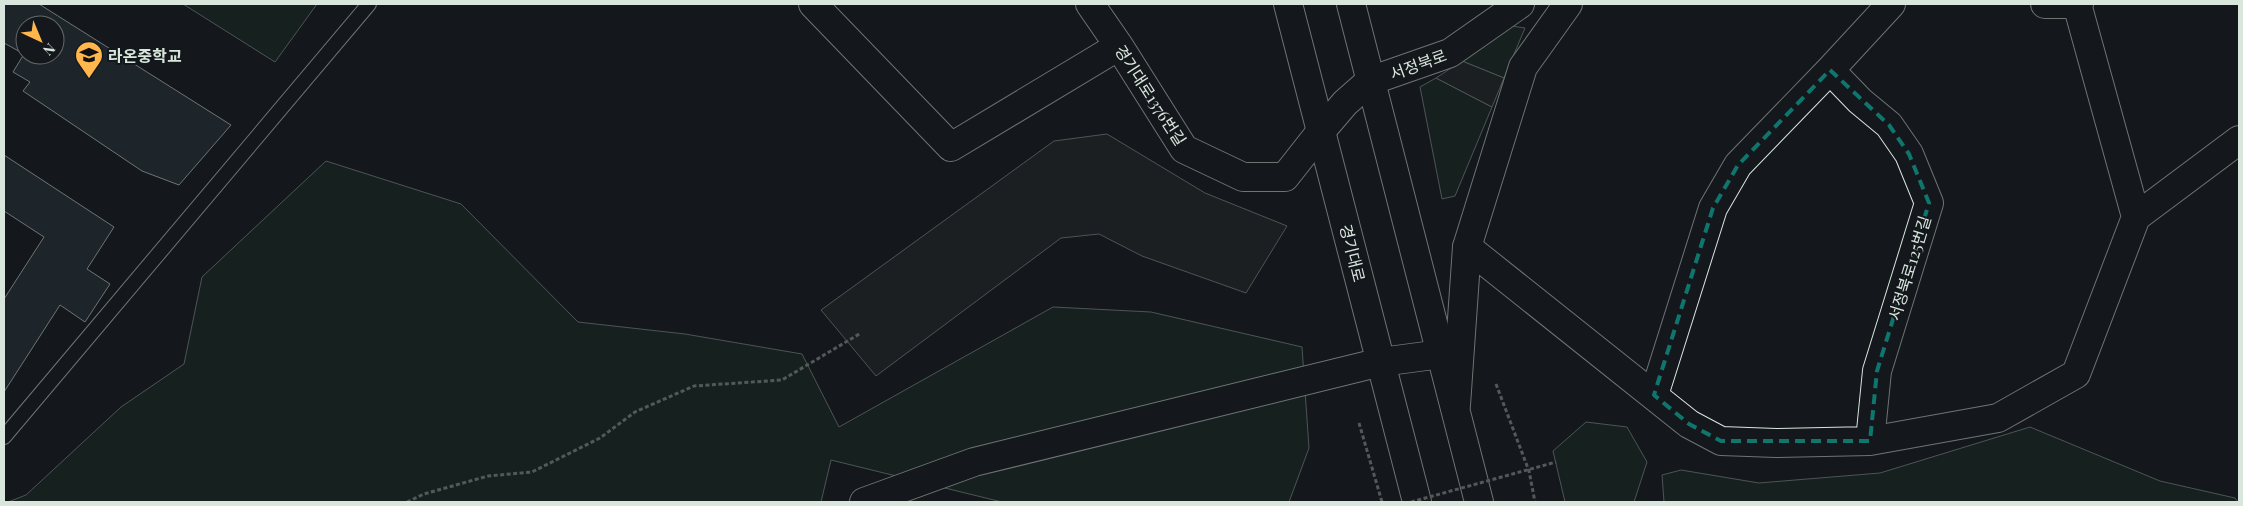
<svg xmlns="http://www.w3.org/2000/svg" width="2243" height="506" viewBox="0 0 2243 506" font-family="'Playfair Display','Noto Sans KR',serif">
<style>
.green{fill:#1a2d24;stroke:#939e99}
.parking{fill:#24282b;stroke:#939e99}
.building{fill:#2c363c;stroke:#d8e6dc;fill-rule:evenodd}
.lines{fill:none;stroke-linecap:round;stroke-linejoin:round}
.service-casing{stroke:#d8e6dc;stroke-width:16}
.minor-casing{stroke:#d8e6dc;stroke-width:30}
.tertiary-casing{stroke:#d8e6dc;stroke-width:30}
.secondary-casing{stroke:#d8e6dc;stroke-width:30}
.primary-casing{stroke:#d8e6dc;stroke-width:30}
.path{stroke:#9da8a2;stroke-width:3;stroke-dasharray:4 2.5;stroke-linecap:butt}
.service{stroke:#14181c;stroke-width:14}
.minor{stroke:#14181c;stroke-width:28}
.tertiary{stroke:#14181c;stroke-width:28}
.secondary{stroke:#14181c;stroke-width:28}
.primary{stroke:#14181c;stroke-width:28}
.path-bridge{stroke:#9da8a2;stroke-width:3;stroke-dasharray:4 2.5;stroke-linecap:butt}
.marked{fill:none;stroke:#0f766e;stroke-width:4;stroke-dasharray:10 6;stroke-linejoin:round}
.labels{text-anchor:middle;dominant-baseline:central;stroke-width:4;stroke-linejoin:round;paint-order:stroke}
.poi-label{font-size:16px;font-weight:bold;fill:#d8e6dc;stroke:#14181c;text-anchor:start}
.street-label{font-size:16px;fill:#d8e6dc;stroke:#14181c}
</style>
<rect width="100%" height="100%" fill="#14181c"/>
<path class="green" d="M 183,4 L 317,4 L 275,62 Z
M 1512,26 L 1525,28 L 1504,78 L 1462,61 Z
M 1436,78 L 1492,107 L 1455,196 L 1442,199 L 1420,87 Z
M 326,161 L 461,204 L 578,322 L 685,334 L 802,354 L 839,427 L 1053,307 L 1151,312 L 1302,347 L 1309,448 L 1289,502 L 1002,502 L 831,460 L 821,502 L 8,502 L 26,495 L 121,407 L 184,364 L 202,277 Z
M 1586,422 L 1627,427 L 1647,462 L 1634,502 L 1565,502 L 1553,451 Z
M 2030,427 L 2160,481 L 2235,498 L 2238,502 L 1664,502 L 1662,475 L 1681,470 L 1759,483 L 1880,473 Z"/>
<path class="parking" d="M 1462,61 L 1504,78 L 1492,107 L 1436,78 Z
M 1107,134 L 1205,193 L 1287,226 L 1246,293 L 1142,256 L 1099,234 L 1061,238 L 876,376 L 821,310 L 1054,141 Z"/>
<path class="building" d="M 4,4 L 39,4 L 231,125 L 179,185 L 142,171 L 23,91 L 30,82 L 13,72 L 24,54 L 4,43 ZM 25,25 L 55,25 L 55,55 L 25,55 Z
M 4,155 L 114,227 L 87,269 L 110,284 L 85,322 L 60,305 L 4,392 L 4,299 L 44,237 L 4,211 Z"/>
<g class="lines">
<g class="service-casing">
<path id="service" d="M 4,437 L 369,4"/>
</g>
<g class="minor-casing">
<path id="minor" d="M 813,4 L 951,147 L 1119,46
M 1090,4 L 1119,46 L 1184,149 L 1243,177 L 1285,177 L 1322,130
M 2045,4 L 2079,4
M 2077,4 L 2136,217 L 2239,140
M 1830,70 L 1891,4
M 1467,247 L 1689,424 L 1721,441 L 1776,443 L 1870,441 L 1998,418 L 2076,374 L 2136,217
M 1654,395 L 1713,208 L 1738,165 L 1830,70 L 1860,101 L 1889,125 L 1909,154 L 1929,203 L 1877,371 L 1870,441
M 864,502 L 974,462 L 1381,362 L 1441,354"/>
</g>
<g class="tertiary-casing">
<path id="tertiary" d="M 1322,130 L 1345,103 L 1370,81 L 1450,53 L 1520,4"/>
</g>
<g class="secondary-casing">
<path id="secondary" d="M 1456,405 L 1467,247 L 1523,67 L 1568,4"/>
</g>
<g class="primary-casing">
<path id="primary" d="M 1288,4 L 1417,502
M 1351,4 L 1479,502"/>
</g>
<path class="path" d="M 1496,384 L 1529,471 L 1535,502
M 1359,423 L 1382,502
M 407,502 L 424,494 L 488,476 L 532,472 L 600,438 L 635,412 L 694,386 L 782,380 L 861,333"/>
<use href="#service" class="service"/>
<use href="#minor" class="minor"/>
<use href="#tertiary" class="tertiary"/>
<use href="#secondary" class="secondary"/>
<use href="#primary" class="primary"/>
<path class="path-bridge" d="M 1411,502 L 1556,462"/>
</g>
<path d="M0 0H2243V506H0ZM 1830,70 L 1889,125 L 1909,154 L 1929,203 L 1877,371 L 1870,441 L 1721,441 L 1689,424 L 1654,395 L 1713,208 L 1738,165 Z" fill="#14181c" fill-opacity=".55" fill-rule="evenodd"/>
<path class="marked" d="M 1830,70 L 1889,125 L 1909,154 L 1929,203 L 1877,371 L 1870,441 L 1721,441 L 1689,424 L 1654,395 L 1713,208 L 1738,165 Z"/>
<defs>
<g id="school-pin" transform="scale(1.4375)"><path d="M0 17L-7.5 6A9.5 9.5 0 1 1 7.5 6Z" fill="#ffb74d" stroke="#14181c"/><path d="M0-5L7-2L0 1L-7-2ZM-4 1L0 2.5L4 1V4Q0 6-4 4Z" fill="#111"/></g>
</defs>
<g fill-rule="evenodd">
<use href="#school-pin" x="89" y="55"/>
</g>
<g class="labels">
<g class="poi-label">
<text x="108" y="55">라온중학교</text>
</g>
<g class="street-label">
<text transform="translate(1418 64) rotate(-20)">서정북로</text>
<text transform="translate(1151 95) rotate(57)">경기대로1376번길</text>
<text transform="translate(1353 253) rotate(76)">경기대로</text>
<text transform="translate(1909 268) rotate(-73)">서정북로125번길</text>
</g>
</g>
<rect width="2243" height="506" fill="none" stroke="#d8e6dc" stroke-width="10"/>
<g transform="translate(40 40) rotate(136)"><circle r="24" fill="#14181c" stroke="#626a69"/>
<path d="M0-4L9 19L0 12L-9 19Z" fill="#ffb74d"/>
<text y="-8" font-size="14" font-weight="bold" text-anchor="middle" fill="#d8e6dc">N</text>
</g>
</svg>
